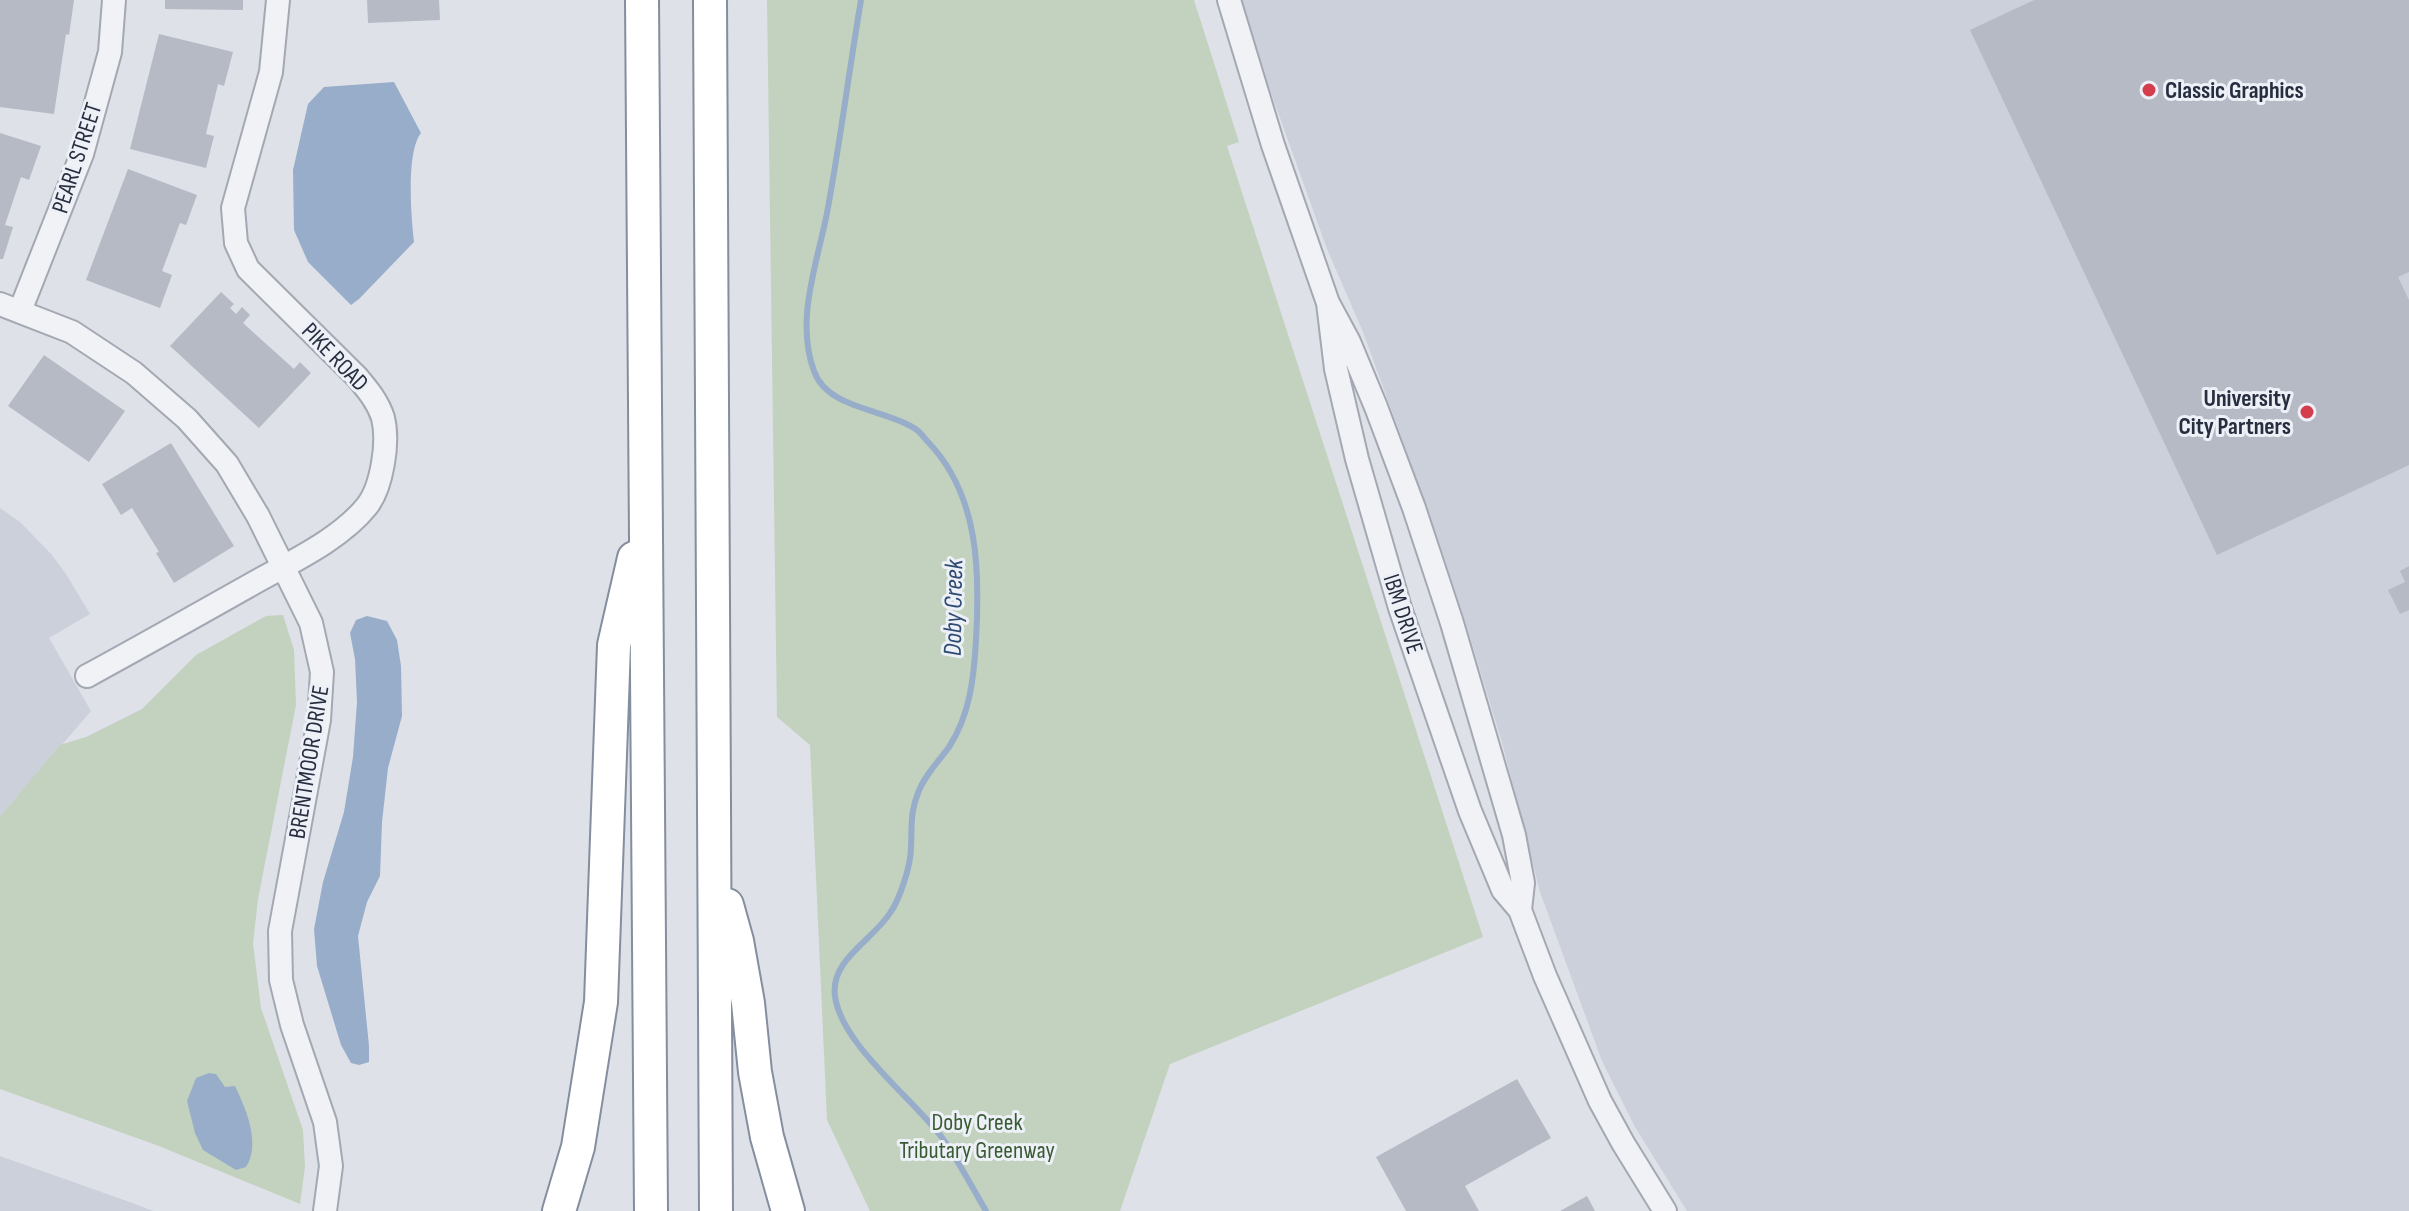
<svg xmlns="http://www.w3.org/2000/svg" width="2409" height="1211" viewBox="0 0 2409 1211" font-family="'Sofia Sans Condensed',sans-serif">
<style>
.built{fill:#ccd0da}
.green{fill:#c2d2be}
.water{fill:#97adca}
.lines{fill:none;stroke-linecap:round;stroke-linejoin:round}
.stream{stroke:#97adca;stroke-width:6}
.building{fill:#b5bac5}
.minor-casing{stroke:#a3a8b2;stroke-width:26}
.highway-casing{stroke:#848e9f;stroke-width:36}
.minor{stroke:#f0f2f6;stroke-width:22}
.highway{stroke:#fff;stroke-width:32}
.poi-dot{fill:#d33d4c;stroke:#edf0f6;stroke-width:3}
.labels{text-anchor:middle;dominant-baseline:central;stroke-width:6;stroke-linejoin:round;paint-order:stroke}
.poi-label{font-size:24px;font-weight:bold;fill:#262e3f;stroke:#edf0f6;text-anchor:start}
.street-label{font-size:24px;fill:#262e3f;stroke:#edf0f6}
.park-label{font-size:24px;fill:#395b33;stroke:#edf0f6}
.water-label{font-size:26px;font-style:italic;fill:#2f4b74;stroke:#edf0f6}
</style>
<rect width="100%" height="100%" fill="#dee1e8"/>
<path class="built" d="M 1241,0 L 2409,0 L 2409,1211 L 1687,1211 L 1635,1127 L 1602,1061 L 1540,892 L 1503,746 L 1467,627 L 1432,521 L 1363,332 L 1327,249 L 1261,65 Z
M 0,508 L 20,522 L 52,555 L 66,574 L 90,614 L 49,638 L 91,711 L 0,817 Z
M 0,1156 L 138,1205 L 153,1211 L 0,1211 Z"/>
<path class="green" d="M 767,0 L 1194,0 L 1239,142 L 1227,146 L 1483,937 L 1170,1064 L 1120,1211 L 870,1211 L 827,1120 L 810,745 L 777,717 Z
M 283,615 L 294,650 L 296,705 L 258,899 L 253,943 L 261,1008 L 303,1130 L 305,1167 L 300,1204 L 159,1146 L 0,1089 L 0,817 L 60,745 L 86,737 L 142,709 L 196,655 L 266,616 Z"/>
<path class="water" d="M 394,82 L 421,133 C 406,152 411,216 414,242 L 359,299 L 351,305 L 308,262 L 294,230 L 293,170 L 308,104 L 324,87 Z
M 367,616 L 387,621 L 397,640 L 401,666 L 402,716 L 388,768 L 382,822 L 380,876 L 367,902 L 358,936 L 369,1046 L 369,1062 L 359,1065 L 351,1063 L 341,1045 L 317,966 L 314,929 L 323,882 L 344,812 L 353,757 L 357,702 L 355,659 L 350,633 L 356,620 Z
M 209,1073 L 216,1074 L 225,1087 L 235,1086 C 246,1109 261,1143 246,1167 L 236,1170 L 203,1150 L 195,1133 L 187,1101 L 196,1078 Z"/>
<g class="lines">
<path class="stream" d="M 861,0 C 849,71 840,143 827,213 C 817,264 795,320 814,371 C 827,409 885,409 914,428 C 920,431 924,438 929,443 C 979,496 980,571 976,640 C 974,677 970,715 949,747 C 939,761 924,776 918,793 C 910,812 912,828 911,847 C 911,865 900,899 890,913 C 872,941 830,960 835,996 C 841,1045 915,1100 943,1139 C 959,1162 972,1187 986,1211"/>
</g>
<path class="building" d="M 0,0 L 74,0 L 69,35 L 66,34 L 54,114 L 0,107 Z
M 165,0 L 243,0 L 243,10 L 165,9 Z
M 367,0 L 439,0 L 440,20 L 368,23 Z
M 2034,0 L 2409,0 L 2409,272 L 2398,277 L 2409,300 L 2409,465 L 2217,555 L 1970,30 Z
M 159,34 L 233,52 L 224,86 L 218,84 L 206,134 L 214,136 L 206,168 L 130,149 Z
M 0,133 L 41,146 L 29,180 L 21,177 L 5,225 L 13,227 L 3,259 L 0,259 Z
M 128,169 L 197,195 L 186,225 L 180,223 L 162,271 L 172,275 L 160,308 L 86,280 Z
M 221,292 L 234,304 L 230,308 L 236,314 L 242,307 L 250,315 L 243,323 L 294,369 L 300,362 L 311,373 L 259,428 L 170,346 Z
M 44,355 L 125,411 L 89,462 L 8,406 Z
M 171,443 L 234,546 L 174,583 L 156,553 L 159,552 L 132,508 L 121,515 L 102,484 Z
M 2409,566 L 2409,610 L 2400,614 L 2388,590 L 2405,582 L 2400,571 Z
M 1517,1079 L 1551,1138 L 1465,1186 L 1479,1211 L 1406,1211 L 1376,1157 Z
M 1587,1196 L 1595,1211 L 1560,1211 Z"/>
<g class="lines">
<g class="minor-casing">
<path id="minor" d="M 1229,0 L 1273,145 L 1328,303 L 1349,342 L 1376,407 L 1414,508 L 1452,623 L 1514,835 L 1523,883 L 1520,910
M 1328,303 L 1336,369 L 1357,459 L 1400,608 L 1470,811 L 1503,890 L 1520,910 L 1545,976 L 1600,1101 L 1623,1143 L 1665,1211
M 0,304 L 72,332 L 134,373 L 187,419 L 227,464 L 258,516 L 311,623 L 322,672 L 319,720 L 280,931 L 281,980 L 292,1025 L 325,1122 L 331,1166 L 325,1211
M 20,311 L 82,154 L 110,52 L 114,0
M 87,676 C 142,646 197,615 252,584 C 289,563 340,540 367,506 C 382,487 389,442 383,418 C 378,402 368,390 357,377 L 248,269 L 236,243 L 233,208 L 271,72 L 278,0"/>
</g>
<g class="highway-casing">
<path id="highway" d="M 642,0 L 651,1211
M 710,0 L 716,1211
M 727,905 L 737,941 L 748,1003 L 755,1072 L 767,1137 L 788,1211
M 559,1211 L 578,1147 L 601,1002 L 614,645 L 634,558"/>
</g>
<use href="#minor" class="minor"/>
<use href="#highway" class="highway"/>
</g>
<g class="poi-dot">
<circle cx="2149" cy="90" r="8"/>
<circle cx="2307" cy="412" r="8"/>
</g>
<g class="labels">
<g class="poi-label">
<text x="2165" y="90">Classic Graphics</text>
<text x="2291" y="398" text-anchor="end">University<tspan x="2291" dy="28">City Partners</tspan></text>
</g>
<g class="street-label">
<text transform="translate(77 158) rotate(-72)">PEARL STREET</text>
<text transform="translate(335 357) rotate(46)">PIKE ROAD</text>
<text transform="translate(1403 614) rotate(72)">IBM DRIVE</text>
<text transform="translate(309 762) rotate(-81)">BRENTMOOR DRIVE</text>
</g>
<g class="park-label">
<text x="977" y="1122">Doby Creek<tspan x="977" dy="28">Tributary Greenway</tspan></text>
</g>
<g class="water-label">
<text transform="translate(954 608) rotate(-89)">Doby Creek</text>
</g>
</g>
</svg>
